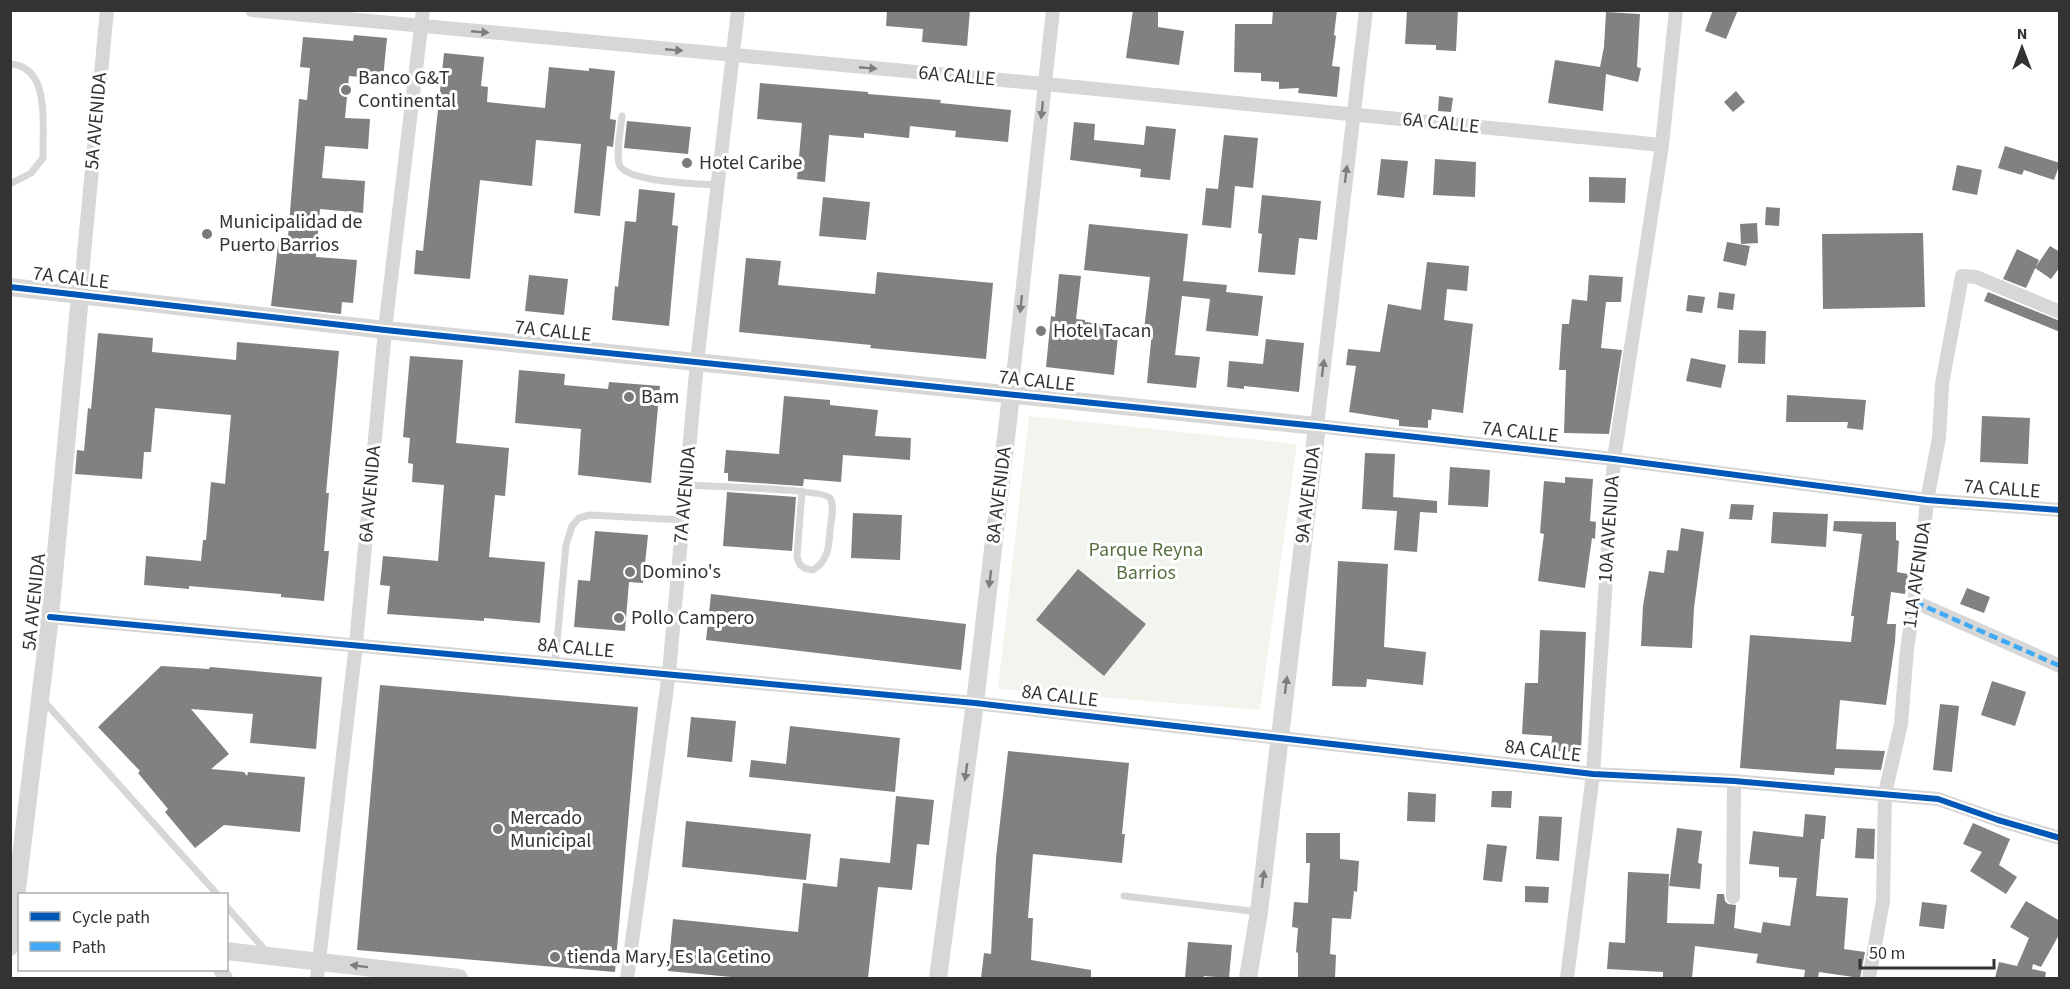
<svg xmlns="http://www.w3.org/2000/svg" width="2070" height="989" viewBox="0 0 2070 989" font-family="'Source Sans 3',sans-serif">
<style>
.green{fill:#f1f5ed}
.building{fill:#818181}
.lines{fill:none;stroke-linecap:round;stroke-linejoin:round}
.service{stroke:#d7d7d7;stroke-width:7}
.minor{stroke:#d7d7d7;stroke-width:14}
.tertiary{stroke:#d7d7d7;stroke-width:18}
.quiet{stroke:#3fa9f5;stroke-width:4.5;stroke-dasharray:9 4.5;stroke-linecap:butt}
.cycleway-casing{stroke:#fff;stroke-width:10}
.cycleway{stroke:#0057b8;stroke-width:6}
.oneway{fill:#7d7d7d}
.poi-dot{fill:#7a7a7a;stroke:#fff;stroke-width:2}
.labels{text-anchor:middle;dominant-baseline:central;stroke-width:6;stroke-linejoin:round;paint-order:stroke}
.street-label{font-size:20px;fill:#333;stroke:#fff}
.poi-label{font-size:20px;fill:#333;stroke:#fff;text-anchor:start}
.park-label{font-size:20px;fill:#56703f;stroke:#fff}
</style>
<rect width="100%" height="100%" fill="#fff"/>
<path class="green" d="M 1029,416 L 1297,444 L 1260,710 L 998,689 Z"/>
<path class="building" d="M 887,10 L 970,10 L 967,46 L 922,42 L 923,29 L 886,26 Z
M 1133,10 L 1158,10 L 1158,27 L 1184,31 L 1179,65 L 1126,58 Z
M 1273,10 L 1337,10 L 1334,35 L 1336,36 L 1332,66 L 1340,67 L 1337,97 L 1298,93 L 1299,88 L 1279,89 L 1279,82 L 1261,81 L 1261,73 L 1234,72 L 1235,24 L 1272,24 Z
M 1407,10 L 1458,10 L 1456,51 L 1436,50 L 1436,45 L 1405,44 Z
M 1713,10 L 1738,10 L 1726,39 L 1705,31 Z
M 1606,12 L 1640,14 L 1637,67 L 1641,68 L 1638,82 L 1606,74 L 1603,111 L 1548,103 L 1555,60 L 1600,67 L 1604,47 Z
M 354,35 L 387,38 L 383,79 L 349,76 L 345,118 L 370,119 L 368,149 L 325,146 L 322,178 L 365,181 L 363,213 L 320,209 L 316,257 L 357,260 L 353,303 L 342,302 L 341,314 L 271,306 L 279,236 L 288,237 L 299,99 L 307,100 L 310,68 L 300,67 L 303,37 L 353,41 Z
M 444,53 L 484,57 L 481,86 L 488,87 L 487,102 L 545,108 L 549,67 L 589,71 L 589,68 L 615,71 L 610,119 L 616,120 L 613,147 L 607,146 L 600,216 L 574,213 L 581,144 L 536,140 L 532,186 L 480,180 L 470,279 L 414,274 L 416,250 L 423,251 Z
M 760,83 L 868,92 L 868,94 L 941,100 L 940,103 L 1011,110 L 1008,142 L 955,137 L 956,131 L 910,126 L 909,138 L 864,133 L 864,138 L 829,135 L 825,182 L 797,179 L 802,123 L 757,119 Z
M 1736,91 L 1745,102 L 1733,112 L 1724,102 Z
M 1439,96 L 1453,98 L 1451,112 L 1438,111 Z
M 627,121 L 691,127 L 688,154 L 624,148 Z
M 1074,122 L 1095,124 L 1094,140 L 1144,145 L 1146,126 L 1176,129 L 1170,180 L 1140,177 L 1141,169 L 1070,160 Z
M 1224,135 L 1258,138 L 1253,188 L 1235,186 L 1231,228 L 1202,225 L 1206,188 L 1218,189 Z
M 2005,146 L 2060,163 L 2054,180 L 2024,170 L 2022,175 L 1998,168 Z
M 1381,159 L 1408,161 L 1404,198 L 1377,195 Z
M 1435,159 L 1476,162 L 1475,197 L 1433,195 Z
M 1957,165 L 1982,170 L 1977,195 L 1952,190 Z
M 1589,177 L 1626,178 L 1625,203 L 1589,202 Z
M 639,189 L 675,193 L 672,225 L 678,226 L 669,326 L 612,320 L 615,286 L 618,287 L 625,221 L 636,222 Z
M 1262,195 L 1321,201 L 1317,240 L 1299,238 L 1295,275 L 1258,272 L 1262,234 L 1258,233 Z
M 823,197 L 870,202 L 866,240 L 819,236 Z
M 1766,207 L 1780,208 L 1779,226 L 1765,225 Z
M 1757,223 L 1758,243 L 1741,244 L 1740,224 Z
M 1089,224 L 1188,234 L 1183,281 L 1227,285 L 1226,292 L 1263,296 L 1258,336 L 1206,331 L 1210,299 L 1182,296 L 1175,355 L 1200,357 L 1196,388 L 1147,383 L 1152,331 L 1144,330 L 1150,277 L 1084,270 Z
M 1923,233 L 1925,307 L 1823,309 L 1822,234 Z
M 1727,242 L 1750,246 L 1746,266 L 1723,261 Z
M 2050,246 L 2060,252 L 2060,267 L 2051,279 L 2035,268 Z
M 2017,249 L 2039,260 L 2026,288 L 2003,279 Z
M 746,258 L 781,261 L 778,285 L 875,294 L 877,272 L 993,283 L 986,359 L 870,348 L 871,345 L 739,332 Z
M 1427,262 L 1469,266 L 1467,291 L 1447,289 L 1444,320 L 1473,324 L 1463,413 L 1432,409 L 1431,420 L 1428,420 L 1428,428 L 1399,426 L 1399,420 L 1349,412 L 1356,366 L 1346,365 L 1348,349 L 1380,352 L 1388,304 L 1421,310 Z
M 1059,274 L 1081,276 L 1076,319 L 1085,320 L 1085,322 L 1119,326 L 1114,375 L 1046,367 L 1051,316 L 1055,317 Z
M 529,275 L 568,279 L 564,315 L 525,311 Z
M 1589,275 L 1623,277 L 1621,302 L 1606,302 L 1601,348 L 1622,350 L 1609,434 L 1564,433 L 1566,370 L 1559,370 L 1562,324 L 1569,324 L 1572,299 L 1587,301 Z
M 1719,292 L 1735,294 L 1733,310 L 1717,308 Z
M 1988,292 L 2060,321 L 2060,332 L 1984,301 Z
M 1688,295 L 1705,297 L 1702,313 L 1686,311 Z
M 1739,330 L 1766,331 L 1765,364 L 1738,363 Z
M 98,333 L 153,338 L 152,352 L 236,360 L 237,342 L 339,351 L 326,493 L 329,493 L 324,551 L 329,551 L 324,601 L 281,597 L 281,594 L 189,586 L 189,589 L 144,585 L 146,556 L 201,561 L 203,540 L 206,540 L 211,482 L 225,484 L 231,415 L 155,408 L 151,452 L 144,452 L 142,479 L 75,474 L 77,450 L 84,451 L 88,408 L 91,409 Z
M 1266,339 L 1304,343 L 1299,392 L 1244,386 L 1244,389 L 1227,387 L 1229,361 L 1263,364 Z
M 410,356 L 463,360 L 456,443 L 509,448 L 505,496 L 495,495 L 489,557 L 545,562 L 540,623 L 484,618 L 484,621 L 387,614 L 390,586 L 380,585 L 383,556 L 438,561 L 444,485 L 412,482 L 413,464 L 408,463 L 410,438 L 403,437 Z
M 1691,358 L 1726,365 L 1721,388 L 1686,381 Z
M 519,370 L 565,374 L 564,385 L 608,389 L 609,382 L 660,386 L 651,483 L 578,475 L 581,429 L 515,423 Z
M 1787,395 L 1866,400 L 1863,430 L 1847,428 L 1848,422 L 1786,422 Z
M 784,396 L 830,400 L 830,405 L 878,410 L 875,436 L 911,438 L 910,460 L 843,455 L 841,482 L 804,479 L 803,486 L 800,486 L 728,481 L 728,473 L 724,473 L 726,450 L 779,454 Z
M 1982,416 L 2030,418 L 2028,464 L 1980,462 Z
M 1365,453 L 1395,454 L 1393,497 L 1437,501 L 1437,513 L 1420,512 L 1417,552 L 1394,550 L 1397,511 L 1362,509 Z
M 1450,467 L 1490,470 L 1488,507 L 1448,505 Z
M 1565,477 L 1593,479 L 1590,521 L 1596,522 L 1595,539 L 1592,538 L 1585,588 L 1538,581 L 1544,534 L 1540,533 L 1544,481 L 1565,483 Z
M 727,492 L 796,497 L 792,551 L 723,546 Z
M 1731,504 L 1754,505 L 1752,520 L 1729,519 Z
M 1773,512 L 1828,514 L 1826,547 L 1771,543 Z
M 853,513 L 902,515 L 900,560 L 851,558 Z
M 1834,521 L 1896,522 L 1896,540 L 1899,541 L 1897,572 L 1908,574 L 1905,594 L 1891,592 L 1887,624 L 1896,624 L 1895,642 L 1886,705 L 1840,700 L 1836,749 L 1885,751 L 1881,770 L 1835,768 L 1834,775 L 1740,768 L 1750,635 L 1851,642 L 1854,616 L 1851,616 L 1862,534 L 1833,531 Z
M 1681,528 L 1704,532 L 1694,608 L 1692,648 L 1641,646 L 1643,606 L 1649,571 L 1664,573 L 1667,550 L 1678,551 Z
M 595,531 L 648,535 L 643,583 L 629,582 L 625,631 L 574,627 L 578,580 L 590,581 Z
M 1338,561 L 1388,564 L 1384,647 L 1426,652 L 1423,685 L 1367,679 L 1366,687 L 1332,686 Z
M 1078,569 L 1146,624 L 1104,676 L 1036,620 Z
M 1967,588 L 1990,597 L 1984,613 L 1960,604 Z
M 711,594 L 966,624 L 961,670 L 706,640 Z
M 1540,630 L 1586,632 L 1581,752 L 1551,751 L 1552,736 L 1522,734 L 1525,683 L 1538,683 Z
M 161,666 L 209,669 L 210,667 L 322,677 L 316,749 L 250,743 L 253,714 L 191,709 L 229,754 L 211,769 L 244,772 L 247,776 L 248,772 L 305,777 L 300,832 L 224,825 L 195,848 L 165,812 L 168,809 L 138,773 L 140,771 L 98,727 Z
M 1992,681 L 2026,692 L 2015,726 L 1981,715 Z
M 380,685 L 638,707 L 615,972 L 357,950 Z
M 1940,704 L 1959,706 L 1952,772 L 1933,770 Z
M 691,717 L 736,721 L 732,762 L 687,757 Z
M 790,726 L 900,738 L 895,792 L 749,777 L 751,760 L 786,764 Z
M 1008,751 L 1129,763 L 1122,834 L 1125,834 L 1122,863 L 1033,854 L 1028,918 L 1033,918 L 1031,960 L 1091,970 L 1091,978 L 981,978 L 984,953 L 991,954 L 996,858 Z
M 1492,791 L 1512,791 L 1511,808 L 1491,807 Z
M 1408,792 L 1436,794 L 1435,822 L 1407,821 Z
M 896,796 L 934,800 L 929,845 L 917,844 L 912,890 L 878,887 L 868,978 L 775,977 L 775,978 L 742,978 L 668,971 L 673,919 L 798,932 L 803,883 L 837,887 L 840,858 L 890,863 Z
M 1805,814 L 1826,816 L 1824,839 L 1821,839 L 1816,896 L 1848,898 L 1844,949 L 1865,952 L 1860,978 L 1819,972 L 1818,978 L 1804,978 L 1805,970 L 1756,963 L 1758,954 L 1695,946 L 1692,978 L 1663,977 L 1663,972 L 1607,969 L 1609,942 L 1625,943 L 1628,872 L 1669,874 L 1667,923 L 1714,924 L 1717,894 L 1724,894 L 1725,901 L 1728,904 L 1736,905 L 1734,928 L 1761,933 L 1763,922 L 1790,926 L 1797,878 L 1779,877 L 1779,867 L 1749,864 L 1753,831 L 1803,837 Z
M 1539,816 L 1562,817 L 1559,861 L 1536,859 Z
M 686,821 L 811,834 L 806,880 L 682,867 Z
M 1973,823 L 2010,839 L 1999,865 L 2017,877 L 2006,894 L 1970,871 L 1982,852 L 1963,844 Z
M 1677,828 L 1702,831 L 1698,863 L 1702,864 L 1700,889 L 1669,886 Z
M 1857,828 L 1875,829 L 1874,859 L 1855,858 Z
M 1306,833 L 1340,833 L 1340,859 L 1359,861 L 1357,892 L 1354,891 L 1351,919 L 1332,918 L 1330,954 L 1336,955 L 1335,978 L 1298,978 L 1298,953 L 1296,952 L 1298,928 L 1292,927 L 1294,902 L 1308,903 L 1310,863 L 1306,863 Z
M 1487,844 L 1507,846 L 1502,882 L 1483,880 Z
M 1525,886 L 1549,887 L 1548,903 L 1525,902 Z
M 2026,901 L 2060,921 L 2060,933 L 2041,967 L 2033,964 L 2032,969 L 2046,972 L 2045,978 L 1995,978 L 1999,962 L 2017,966 L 2029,938 L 2010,927 Z
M 1922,902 L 1947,905 L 1944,929 L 1919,926 Z
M 1188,942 L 1232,945 L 1229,978 L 1204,976 L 1203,978 L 1185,978 Z"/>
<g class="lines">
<path class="service" d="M 10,64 C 52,66 42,129 43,158 L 31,173 L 10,184
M 622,116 C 621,128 615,156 620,166 C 629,182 698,184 718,185
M 687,485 C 705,486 824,489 830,498 C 835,506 831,521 830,530 C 829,547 828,561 813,570 C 803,569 799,566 797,556 L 802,491
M 555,663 L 566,545 L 572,526 L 579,518 L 590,515 L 683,520
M 42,699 L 217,894
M 1124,896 L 1259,912
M 226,906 L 266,951"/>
<path class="minor" d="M 252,10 L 1045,84 L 1662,145
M 1366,10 L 1317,426 L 1614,459 L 1927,500 L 2060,510
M 80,296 L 107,10
M 1011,395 L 1053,10
M 1915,602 L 2060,666
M 50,617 L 975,703 L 1593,774 L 1734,781 L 1938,799 L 1998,820 L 2060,838
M 1733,897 L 1734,781
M 220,970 L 226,978
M 317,978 L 356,644 L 385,330 L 423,10
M 627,978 L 669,673 L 697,362 L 738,10
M 1567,978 L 1593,774 L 1614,459 L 1662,145 L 1676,10
M 1869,978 L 1883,901 L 1885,793 L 1901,724 L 1907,649 L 1922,553 L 1927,500 L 1939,438 L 1942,384 L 1962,276 L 1976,277 L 2060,312"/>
<path class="tertiary" d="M 10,287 L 385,330 L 1317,426 L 1259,912 L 1248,978
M 10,947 L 50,617 L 80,296
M 226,951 L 459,978
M 938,978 L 975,703 L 1011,395"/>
<path class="quiet" d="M 1915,602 L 2060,666"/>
<g class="cycleway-casing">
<path id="cycleway" d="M 10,287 L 385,330 L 1317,426 L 1614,459 L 1927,500 L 2060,510
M 50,617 L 975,703 L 1593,774 L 1734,781 L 1938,799 L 1998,820 L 2060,838"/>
</g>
<use href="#cycleway" class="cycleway"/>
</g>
<defs><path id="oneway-solid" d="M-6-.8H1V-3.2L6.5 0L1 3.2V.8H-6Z" transform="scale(1.5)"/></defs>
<g class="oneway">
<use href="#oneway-solid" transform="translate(480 32) rotate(5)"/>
<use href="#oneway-solid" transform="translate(674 50) rotate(5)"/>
<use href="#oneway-solid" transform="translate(868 68) rotate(5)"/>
<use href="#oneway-solid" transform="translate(1042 110) rotate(96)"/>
<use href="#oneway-solid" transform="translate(1346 174) rotate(-83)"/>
<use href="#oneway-solid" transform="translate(1021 304) rotate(96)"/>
<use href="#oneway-solid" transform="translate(1323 368) rotate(-83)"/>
<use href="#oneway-solid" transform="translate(990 579) rotate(97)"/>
<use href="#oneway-solid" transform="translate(1286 685) rotate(-83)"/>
<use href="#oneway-solid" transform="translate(966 772) rotate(98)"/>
<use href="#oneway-solid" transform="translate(1263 879) rotate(-83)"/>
<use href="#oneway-solid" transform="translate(359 966) rotate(-173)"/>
</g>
<g class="poi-dot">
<circle cx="346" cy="90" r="6"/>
<circle cx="687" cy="163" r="6"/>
<circle cx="207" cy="234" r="6"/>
<circle cx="1041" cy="331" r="6"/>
<circle cx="629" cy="397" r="6"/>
<circle cx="630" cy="572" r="6"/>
<circle cx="619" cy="618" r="6"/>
<circle cx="498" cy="829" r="6"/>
<circle cx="555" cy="957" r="6"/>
</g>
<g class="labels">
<g class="street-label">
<text transform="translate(957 76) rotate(5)">6A CALLE</text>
<text transform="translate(96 121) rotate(-85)">5A AVENIDA</text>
<text transform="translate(1441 123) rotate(6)">6A CALLE</text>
<text transform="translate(71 278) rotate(7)">7A CALLE</text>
<text transform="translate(553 331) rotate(6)">7A CALLE</text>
<text transform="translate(1037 381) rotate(6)">7A CALLE</text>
<text transform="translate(1520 432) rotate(6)">7A CALLE</text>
<text transform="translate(2002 489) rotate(4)">7A CALLE</text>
<text transform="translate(370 494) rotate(-85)">6A AVENIDA</text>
<text transform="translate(685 495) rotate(-85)">7A AVENIDA</text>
<text transform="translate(999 495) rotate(-83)">8A AVENIDA</text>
<text transform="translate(1308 495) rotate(-83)">9A AVENIDA</text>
<text transform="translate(1609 529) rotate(-86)">10A AVENIDA</text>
<text transform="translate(1917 575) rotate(-82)">11A AVENIDA</text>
<text transform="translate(34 602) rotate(-84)">5A AVENIDA</text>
<text transform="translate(576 648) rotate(5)">8A CALLE</text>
<text transform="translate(1060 696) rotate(7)">8A CALLE</text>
<text transform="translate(1543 751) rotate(7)">8A CALLE</text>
</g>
<g class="poi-label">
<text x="358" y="78">Banco G&amp;T<tspan x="358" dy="23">Continental</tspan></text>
<text x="699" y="163">Hotel Caribe</text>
<text x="219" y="222">Municipalidad de<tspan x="219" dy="23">Puerto Barrios</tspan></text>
<text x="1053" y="331">Hotel Tacan</text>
<text x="641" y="397">Bam</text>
<text x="642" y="572">Domino's</text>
<text x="631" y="618">Pollo Campero</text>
<text x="510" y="818">Mercado<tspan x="510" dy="23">Municipal</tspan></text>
<text x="567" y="957">tienda Mary, Es la Cetino</text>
</g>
<g class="park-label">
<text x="1146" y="550">Parque Reyna<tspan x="1146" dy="23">Barrios</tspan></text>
</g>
</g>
<rect width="2070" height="989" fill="none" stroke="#333333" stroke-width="24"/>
<rect x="18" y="893" width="210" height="78" fill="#ffffff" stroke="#adadad" stroke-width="1.5"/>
<rect x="30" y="912" width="30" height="9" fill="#0057b8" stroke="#adadad" stroke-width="1.5"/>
<text x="72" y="923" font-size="18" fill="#333333">Cycle path</text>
<rect x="30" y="942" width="30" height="9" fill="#3fa9f5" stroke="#adadad" stroke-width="1.5"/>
<text x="72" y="953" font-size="18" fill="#333333">Path</text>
<g transform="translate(2022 48)" stroke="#ffffff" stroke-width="4.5" paint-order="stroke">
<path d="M0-4.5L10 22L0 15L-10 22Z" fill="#333333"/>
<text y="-9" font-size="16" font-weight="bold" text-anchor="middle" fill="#333333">N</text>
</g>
<path d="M1860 959v9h134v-9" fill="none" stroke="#333333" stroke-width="3"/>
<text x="1869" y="959" font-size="18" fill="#333333" stroke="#ffffff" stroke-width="4.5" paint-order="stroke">50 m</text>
</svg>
